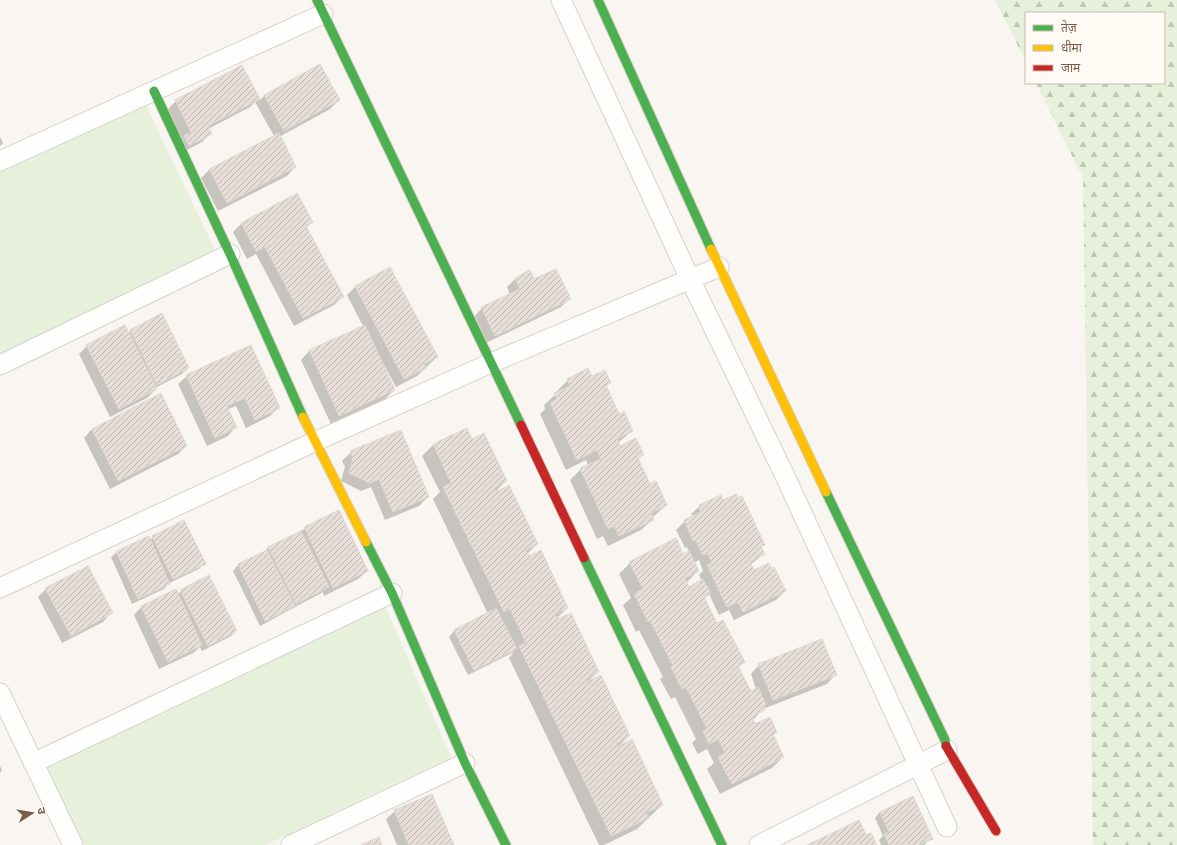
<svg xmlns="http://www.w3.org/2000/svg" width="1177" height="845" viewBox="0 0 1177 845" font-family="Quicksand,'Noto Sans Devanagari',sans-serif">
<style>
.forest{fill:url(#forest-firs)}
.park{fill:#e7f0db}
.shadow{fill:#0003;fill-rule:evenodd}
.building{fill:url(#building-hatch);stroke:#e2d8d2}
.lines{fill:none;stroke-linecap:round;stroke-linejoin:round}
.street-casing{stroke:#d7d1cb;stroke-width:21}
.fast-casing{stroke:#d9d2cb;stroke-width:11}
.slow-casing{stroke:#d9d2cb;stroke-width:11}
.jam-casing{stroke:#d9d2cb;stroke-width:11}
.street{stroke:#fefefd;stroke-width:19}
.fast{stroke:#4caf50;stroke-width:9}
.slow{stroke:#ffc107;stroke-width:9}
.jam{stroke:#c62828;stroke-width:9}
</style>
<defs>
<pattern id="forest-firs" width="22" height="20" patternUnits="userSpaceOnUse"><rect width="22" height="20" fill="#e7f0db"/><path d="M5 1l3.5 6h-7zM16 11l3.5 6h-7z" fill="#c0c6b4"/></pattern>
<pattern id="building-hatch" width="6" height="6" patternUnits="userSpaceOnUse"><rect width="6" height="6" fill="#e6ded7"/><path d="M-1 1l2-2M0 6l6-6M5 7l2-2" fill="none" stroke="#bfb7b1"/></pattern>
</defs>
<rect width="100%" height="100%" fill="#f9f5f0"/>
<path class="forest" d="M 995,0 L 1177,0 L 1177,845 L 1093,845 L 1083,178 L 1036,83 L 1164,83 L 1164,13 L 1026,13 L 1026,62 Z"/>
<path class="park" d="M 146,105 L 215,250 L 0,354 L 0,172 Z
M 386,608 L 451,757 L 266,845 L 85,845 L 46,768 Z"/>
<path class="shadow" d="M 319,65 L 339,100 L 330,109 L 279,137 L 295,167 L 287,176 L 218,211 L 201,178 L 209,170 L 274,136 L 255,102 L 250,107 L 208,129 L 211,133 L 202,142 L 181,153 L 167,110 L 176,101 L 242,67 L 260,100 L 264,96 Z
M 0,137 L 3,143 L 0,146 Z
M 297,194 L 312,222 L 306,228 L 343,296 L 334,305 L 294,326 L 256,254 L 247,259 L 233,232 L 241,224 Z
M 390,268 L 437,357 L 417,376 L 396,387 L 384,365 L 382,366 L 394,390 L 385,399 L 331,424 L 301,360 L 309,351 L 363,326 L 347,295 L 355,287 Z
M 515,279 L 534,280 L 569,299 L 561,307 L 486,343 L 474,317 L 482,308 L 510,295 L 507,287 Z
M 161,315 L 188,368 L 182,374 L 155,388 L 156,389 L 147,398 L 110,417 L 79,354 L 87,346 L 128,333 Z
M 187,376 L 278,408 L 270,416 L 246,428 L 236,406 L 228,409 L 236,427 L 228,436 L 207,446 L 178,384 Z
M 592,378 L 609,383 L 605,387 L 618,415 L 632,431 L 618,443 L 620,448 L 643,454 L 638,459 L 650,486 L 666,505 L 652,518 L 653,519 L 641,530 L 608,546 L 603,536 L 597,539 L 570,480 L 581,469 L 588,466 L 586,460 L 566,470 L 540,414 L 545,409 L 544,405 L 557,393 L 557,391 L 568,380 Z
M 160,395 L 186,446 L 178,454 L 110,489 L 84,438 L 92,429 Z
M 466,429 L 472,440 L 506,481 L 493,494 L 537,544 L 527,554 L 567,608 L 553,622 L 598,672 L 588,681 L 629,736 L 619,746 L 662,805 L 637,829 L 604,845 L 599,845 L 509,658 L 514,652 L 468,675 L 449,637 L 454,631 L 488,614 L 433,499 L 440,492 L 422,456 L 433,445 Z
M 351,452 L 428,497 L 419,506 L 385,520 L 371,487 L 361,491 L 341,481 L 345,467 L 342,461 Z
M 723,501 L 763,544 L 761,547 L 764,554 L 750,565 L 754,572 L 785,591 L 776,600 L 734,620 L 729,610 L 719,615 L 709,594 L 704,599 L 717,624 L 744,662 L 738,668 L 750,692 L 756,689 L 751,674 L 759,665 L 835,675 L 827,684 L 763,709 L 752,721 L 755,726 L 776,732 L 772,736 L 783,757 L 772,768 L 720,794 L 707,769 L 714,763 L 707,749 L 698,754 L 692,743 L 696,739 L 675,697 L 671,699 L 660,679 L 663,677 L 639,630 L 636,632 L 623,605 L 631,598 L 619,574 L 630,563 L 683,555 L 689,552 L 687,547 L 685,548 L 676,530 L 685,521 L 693,517 L 691,514 L 700,506 ZM 699,508 L 702,508 L 704,516 ZM 699,560 L 703,571 L 699,575 L 702,581 L 688,588 L 687,582 L 698,571 L 694,563 Z
M 338,512 L 367,571 L 358,579 L 324,596 L 323,592 L 260,626 L 233,571 L 238,565 L 263,553 L 269,547 Z
M 184,521 L 204,563 L 199,569 L 169,583 L 164,589 L 132,604 L 111,557 L 117,552 L 149,540 Z
M 209,576 L 236,631 L 231,636 L 202,651 L 200,647 L 193,653 L 159,669 L 134,615 L 142,606 L 177,594 Z
M 46,589 L 111,613 L 103,622 L 62,643 L 38,597 Z
M 0,766 L 2,770 L 0,773 Z
M 913,797 L 932,838 L 924,845 L 881,845 L 879,840 L 883,836 L 875,818 L 880,812 Z
M 395,811 L 452,845 L 397,845 L 386,819 Z"/>
<path class="building" d="M 320,64 L 340,100 L 284,131 L 264,95 Z
M 242,65 L 260,99 L 208,126 L 212,134 L 189,146 L 184,136 L 191,132 L 175,100 Z
M 279,133 L 296,167 L 227,203 L 209,169 Z
M 297,193 L 313,222 L 306,226 L 344,297 L 303,318 L 265,247 L 256,251 L 241,223 Z
M 390,267 L 438,357 L 424,364 L 426,368 L 404,379 L 355,286 Z
M 556,269 L 571,299 L 495,336 L 481,307 L 520,289 L 515,278 L 530,270 L 534,279 Z
M 162,313 L 189,368 L 157,385 L 130,330 Z
M 125,325 L 157,389 L 119,409 L 86,345 Z
M 365,325 L 395,390 L 339,416 L 309,350 Z
M 251,345 L 280,408 L 255,420 L 245,398 L 227,406 L 237,428 L 215,438 L 186,375 Z
M 588,368 L 592,376 L 605,370 L 611,383 L 606,385 L 619,414 L 624,411 L 633,431 L 617,439 L 620,446 L 636,438 L 644,455 L 638,458 L 650,484 L 656,481 L 667,505 L 651,513 L 654,520 L 619,536 L 614,526 L 608,529 L 580,468 L 601,459 L 597,450 L 577,460 L 550,403 L 557,399 L 554,393 L 570,386 L 567,379 Z
M 161,393 L 187,446 L 118,481 L 92,429 Z
M 467,428 L 472,439 L 484,433 L 507,481 L 494,488 L 496,492 L 509,485 L 538,544 L 526,550 L 529,556 L 541,550 L 568,608 L 555,614 L 557,619 L 571,613 L 599,672 L 585,679 L 586,682 L 601,675 L 630,736 L 616,744 L 617,747 L 632,739 L 663,805 L 646,813 L 649,818 L 611,836 L 519,646 L 526,643 L 510,609 L 504,612 L 443,487 L 451,483 L 433,444 Z
M 401,430 L 429,497 L 393,512 L 379,479 L 370,483 L 349,473 L 353,458 L 350,451 Z
M 736,494 L 738,498 L 742,496 L 765,545 L 761,546 L 765,554 L 750,562 L 754,570 L 769,563 L 771,568 L 774,567 L 786,591 L 743,612 L 738,602 L 727,607 L 707,565 L 712,563 L 707,553 L 703,555 L 695,539 L 693,541 L 684,520 L 702,511 L 699,505 L 721,495 L 723,500 Z
M 339,510 L 368,571 L 333,588 L 304,527 Z
M 184,520 L 206,564 L 173,579 L 152,536 Z
M 301,531 L 329,587 L 296,604 L 268,547 Z
M 149,536 L 170,584 L 138,599 L 116,551 Z
M 676,538 L 683,554 L 689,551 L 699,571 L 685,578 L 689,587 L 703,579 L 711,594 L 704,597 L 717,623 L 723,620 L 745,662 L 738,666 L 751,691 L 758,687 L 766,705 L 763,707 L 765,710 L 752,717 L 755,724 L 770,717 L 777,732 L 773,734 L 784,757 L 732,784 L 718,757 L 725,753 L 718,739 L 709,744 L 703,731 L 707,729 L 686,687 L 682,689 L 671,668 L 673,666 L 650,620 L 648,622 L 634,594 L 643,589 L 629,562 Z
M 267,550 L 295,606 L 265,621 L 238,564 Z
M 88,566 L 113,613 L 71,636 L 45,588 Z
M 209,575 L 237,631 L 208,646 L 180,590 Z
M 176,589 L 202,645 L 168,662 L 141,606 Z
M 496,608 L 517,649 L 474,670 L 454,630 Z
M 822,639 L 837,675 L 773,700 L 758,664 Z
M 432,794 L 454,845 L 409,845 L 394,810 Z
M 913,796 L 933,839 L 919,845 L 889,845 L 884,834 L 889,832 L 880,812 Z
M 859,820 L 866,835 L 871,833 L 877,845 L 807,845 Z
M 379,837 L 382,845 L 361,845 Z"/>
<g class="lines">
<g class="street-casing">
<path id="street" d="M 561,0 L 690,279 L 785,476 L 947,827
M 0,161 L 323,14
M 0,365 L 230,254
M 0,588 L 314,442 L 491,363 L 719,267
M 0,693 L 73,845
M 33,763 L 392,593
M 291,845 L 465,763
M 759,845 L 947,750"/>
</g>
<g class="fast-casing">
<path id="fast" d="M 317,0 L 521,425
M 598,0 L 711,249
M 154,91 L 230,254 L 303,417
M 826,492 L 945,740 L 946,746
M 366,542 L 392,593 L 465,763 L 506,845
M 584,558 L 722,845"/>
</g>
<g class="slow-casing">
<path id="slow" d="M 711,249 L 826,492
M 303,417 L 366,542"/>
</g>
<g class="jam-casing">
<path id="jam" d="M 521,425 L 584,558
M 946,746 L 996,831"/>
</g>
<use href="#street" class="street"/>
<use href="#fast" class="fast"/>
<use href="#slow" class="slow"/>
<use href="#jam" class="jam"/>
</g>
<rect x="1025" y="12" width="140" height="72" fill="#fffaf3" stroke="#cabbb1"/>
<rect x="1033" y="25" width="20" height="6" fill="#4caf50" stroke="#cabbb1"/>
<text x="1061" y="32" font-size="12" fill="#7a5c4d">तेज़</text>
<rect x="1033" y="45" width="20" height="6" fill="#ffc107" stroke="#cabbb1"/>
<text x="1061" y="52" font-size="12" fill="#7a5c4d">धीमा</text>
<rect x="1033" y="65" width="20" height="6" fill="#c62828" stroke="#cabbb1"/>
<text x="1061" y="72" font-size="12" fill="#7a5c4d">जाम</text>
<g transform="translate(32 813) rotate(78)" stroke="#fffaf3" stroke-width="3" paint-order="stroke">
<path d="M0-3L7 15L0 10L-7 15Z" fill="#7a5c4d"/>
<text y="-6" font-size="11" font-weight="bold" text-anchor="middle" fill="#7a5c4d">उ</text>
</g>
</svg>
